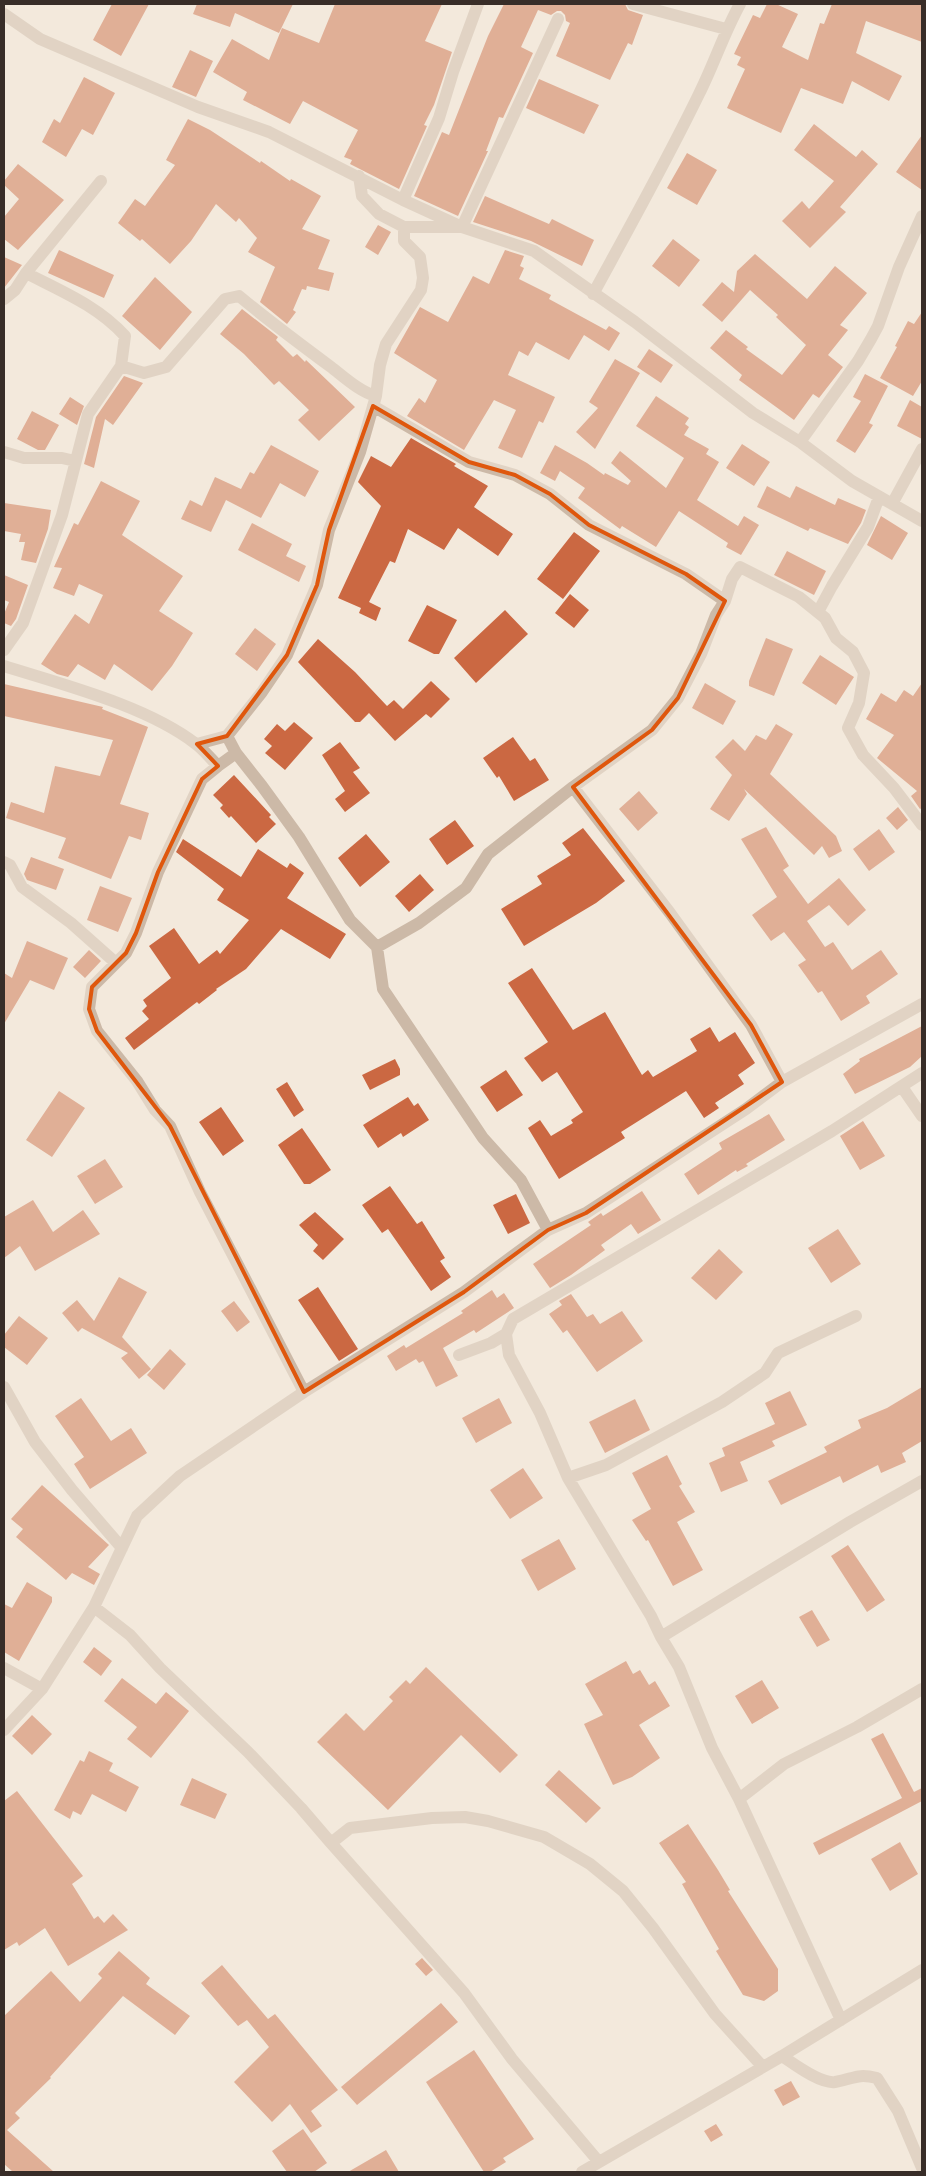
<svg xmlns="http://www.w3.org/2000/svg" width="926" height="2176" viewBox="0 0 926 2176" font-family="Signika,sans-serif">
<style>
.building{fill:#cb6842}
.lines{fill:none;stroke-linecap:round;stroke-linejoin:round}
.minor{stroke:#ccb9a7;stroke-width:12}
.marked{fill:none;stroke:#df570d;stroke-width:4;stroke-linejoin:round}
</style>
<rect width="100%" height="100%" fill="#f3e9dc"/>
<path class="building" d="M 112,4 L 149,4 L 121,56 L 93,40 Z
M 197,4 L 293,4 L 279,33 L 235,13 L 230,27 L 193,14 Z
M 335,4 L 442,4 L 425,41 L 452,52 L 434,105 L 424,125 L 427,126 L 399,189 L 350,164 L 352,160 L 344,157 L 358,130 L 303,101 L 290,124 L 243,100 L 247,92 L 213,72 L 232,39 L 269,60 L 282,28 L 319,43 Z
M 504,4 L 625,4 L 628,10 L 643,15 L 632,45 L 628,43 L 610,80 L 556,56 L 570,23 L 566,21 L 565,15 L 561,11 L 557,11 L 551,15 L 538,10 L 521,47 L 533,53 L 503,118 L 499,117 L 486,151 L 488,151 L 458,216 L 414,196 L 442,132 L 449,135 L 488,36 Z
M 767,4 L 776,4 L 798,14 L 782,47 L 808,60 L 820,23 L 824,24 L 832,4 L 922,4 L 922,42 L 866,21 L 856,53 L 902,76 L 889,101 L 852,81 L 843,104 L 801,88 L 781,133 L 727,108 L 745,69 L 737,65 L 741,57 L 734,54 L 753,15 L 760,18 Z
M 190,50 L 213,61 L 196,97 L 172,87 Z
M 84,77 L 115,93 L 93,135 L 82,129 L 66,157 L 42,142 L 54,119 L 60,123 Z
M 539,79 L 599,105 L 584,134 L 526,108 Z
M 188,119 L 210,130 L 260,163 L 261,161 L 290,181 L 291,179 L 321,196 L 302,229 L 330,240 L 318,269 L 334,273 L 329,291 L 307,286 L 306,290 L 302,289 L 293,310 L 296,312 L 287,324 L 260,302 L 275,267 L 248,252 L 257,238 L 239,218 L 236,222 L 216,204 L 191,241 L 170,264 L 142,239 L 140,241 L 118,223 L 135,199 L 145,206 L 175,165 L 166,160 Z
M 814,124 L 856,157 L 862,150 L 878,164 L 840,207 L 846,212 L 810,248 L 782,221 L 802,201 L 809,209 L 834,181 L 794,150 Z
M 922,135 L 922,190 L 896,172 Z
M 687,153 L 717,170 L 697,205 L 667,188 Z
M 18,164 L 64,200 L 18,250 L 4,239 L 4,217 L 19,199 L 4,185 L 4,181 Z
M 485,196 L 549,224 L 552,219 L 594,240 L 582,266 L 531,241 L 473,222 Z
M 378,225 L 391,232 L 378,255 L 365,247 Z
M 673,239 L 700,260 L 679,287 L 652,266 Z
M 59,250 L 114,275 L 104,298 L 48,273 Z
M 505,250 L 524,256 L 520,266 L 524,268 L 519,279 L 551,295 L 549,299 L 606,330 L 609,326 L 620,333 L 609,351 L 584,335 L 569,360 L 536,342 L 528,356 L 519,351 L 508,375 L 555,397 L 543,423 L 539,421 L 522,458 L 498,448 L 516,410 L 494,400 L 464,450 L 407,416 L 419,398 L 425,403 L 437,380 L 394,353 L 420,307 L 448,322 L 473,276 L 489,284 Z
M 755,254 L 807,299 L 835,266 L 867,293 L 840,325 L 848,330 L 828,355 L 843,367 L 819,398 L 813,394 L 794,420 L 739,380 L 742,375 L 710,348 L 726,330 L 748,347 L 746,349 L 782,375 L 806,345 L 776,317 L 778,315 L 750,290 L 722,322 L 702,305 L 722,282 L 734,292 L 737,271 Z
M 4,257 L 22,265 L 4,288 Z
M 155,277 L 192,312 L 160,350 L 122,316 Z
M 242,309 L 278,337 L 276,340 L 293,357 L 297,354 L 305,362 L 306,360 L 355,407 L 319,441 L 298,420 L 309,410 L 279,381 L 274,385 L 244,354 L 220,334 Z
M 922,312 L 922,381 L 913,396 L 880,378 L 897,347 L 895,346 L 908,321 L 914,324 Z
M 649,349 L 673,365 L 661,383 L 637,367 Z
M 615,359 L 640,373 L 595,449 L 576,432 L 598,408 L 589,402 Z
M 865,374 L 888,386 L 869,423 L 873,425 L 855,453 L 836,441 L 861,401 L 853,397 Z
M 124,376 L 143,383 L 113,425 L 105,419 L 94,468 L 84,464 L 96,417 Z
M 656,396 L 689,418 L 685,424 L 689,427 L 684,435 L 709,449 L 706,454 L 719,462 L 697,500 L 738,526 L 744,516 L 759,525 L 741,555 L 726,547 L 728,543 L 679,511 L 656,547 L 622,526 L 620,529 L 578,498 L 585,488 L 560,471 L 555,481 L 540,473 L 555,445 L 587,463 L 604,475 L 605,473 L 628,485 L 631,481 L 611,463 L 620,451 L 666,488 L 684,458 L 636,426 Z
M 70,397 L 84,406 L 77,425 L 59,414 Z
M 910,400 L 922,407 L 922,439 L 897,426 Z
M 32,411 L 59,425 L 45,450 L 38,450 L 17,439 Z
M 411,438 L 456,464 L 454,466 L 488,486 L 474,507 L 513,534 L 498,556 L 458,528 L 444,550 L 408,529 L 395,563 L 390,561 L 369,602 L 381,608 L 376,621 L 359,613 L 361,608 L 338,598 L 381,506 L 358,482 L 371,456 L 391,467 Z
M 742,444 L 770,462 L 754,486 L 726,468 Z
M 271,445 L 319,471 L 305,497 L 280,483 L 261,518 L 226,500 L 211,532 L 181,519 L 190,500 L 202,506 L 215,477 L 241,489 L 250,472 L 254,474 Z
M 101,481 L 140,501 L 122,535 L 183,576 L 159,611 L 193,633 L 172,666 L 152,691 L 114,664 L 105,680 L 78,664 L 68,677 L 57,674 L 41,664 L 75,614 L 89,624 L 103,595 L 79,584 L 74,596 L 53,588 L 62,568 L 54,567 L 74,523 L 78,525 Z
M 767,486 L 790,498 L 796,486 L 835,505 L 838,498 L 866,510 L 861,523 L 848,544 L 810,528 L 808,531 L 757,507 Z
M 4,503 L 51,510 L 48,529 L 36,563 L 21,560 L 25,542 L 19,542 L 21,534 L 4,531 Z
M 881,516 L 908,533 L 892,560 L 867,545 Z
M 252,523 L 292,544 L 286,556 L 306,566 L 299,582 L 238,550 Z
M 574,532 L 600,551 L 563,599 L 537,579 Z
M 787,551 L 826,571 L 814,595 L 774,575 Z
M 4,575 L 28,585 L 16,619 L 11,626 L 4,623 L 4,614 L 9,602 L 4,600 Z
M 570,594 L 589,610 L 574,628 L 555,613 Z
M 427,605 L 457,620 L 439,654 L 434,654 L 408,641 Z
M 505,610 L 528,634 L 476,683 L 454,658 Z
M 255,628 L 276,644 L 257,671 L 235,654 Z
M 766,638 L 793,649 L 774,696 L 749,686 L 749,681 Z
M 318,639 L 355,672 L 387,706 L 394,700 L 403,709 L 431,681 L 450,699 L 431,718 L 426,714 L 395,741 L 369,713 L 360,722 L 355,722 L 298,662 Z
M 820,655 L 854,677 L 836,705 L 802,683 Z
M 705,683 L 736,701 L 723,725 L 692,708 Z
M 922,683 L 922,808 L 920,809 L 911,796 L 917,791 L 877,758 L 894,735 L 866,719 L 881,693 L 896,702 L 904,690 L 913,696 Z
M 4,684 L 103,707 L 102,709 L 148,727 L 120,804 L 149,813 L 141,840 L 129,836 L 111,879 L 58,858 L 66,838 L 6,818 L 11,802 L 44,813 L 55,766 L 100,776 L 113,740 L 4,716 Z
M 294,722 L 313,738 L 285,770 L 265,753 L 272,746 L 264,739 L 277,724 L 285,731 Z
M 776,724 L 793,734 L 770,774 L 836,836 L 842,851 L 829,858 L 822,846 L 814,855 L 744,789 L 747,794 L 729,821 L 710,809 L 732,775 L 715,757 L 733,739 L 745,751 L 756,735 L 766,740 Z
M 513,737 L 530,761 L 535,758 L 549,780 L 514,801 L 499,776 L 497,778 L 483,758 Z
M 340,742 L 360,768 L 353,772 L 370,793 L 345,812 L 335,799 L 345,791 L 322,755 Z
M 234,775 L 271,815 L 269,817 L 276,824 L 256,843 L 231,816 L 229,818 L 220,808 L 223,805 L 213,795 Z
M 639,791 L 658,813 L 638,831 L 619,809 Z
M 898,807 L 908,820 L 897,830 L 886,818 Z
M 455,820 L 474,846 L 447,865 L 429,839 Z
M 766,827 L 789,866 L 783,870 L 808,904 L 839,878 L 866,910 L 848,926 L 829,905 L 807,921 L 825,947 L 833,942 L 852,970 L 881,950 L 898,974 L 866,996 L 870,1003 L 841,1021 L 822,991 L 818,993 L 798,965 L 806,960 L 784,932 L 771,941 L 752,915 L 777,897 L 741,839 Z
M 583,828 L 625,881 L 596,903 L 524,946 L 501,909 L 542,884 L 537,876 L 571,855 L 562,843 Z
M 879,829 L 895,852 L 869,871 L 853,849 Z
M 366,834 L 390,862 L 360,887 L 338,858 Z
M 183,839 L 241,877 L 258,849 L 287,868 L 290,863 L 304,873 L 287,898 L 346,934 L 330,959 L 281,929 L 246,969 L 216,989 L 217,990 L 199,1004 L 197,1002 L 134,1050 L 125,1038 L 149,1019 L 142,1011 L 147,1006 L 143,1000 L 171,978 L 149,946 L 174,928 L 199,964 L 217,950 L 220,954 L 249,920 L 217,900 L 224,889 L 176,852 Z
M 31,857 L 64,869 L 56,890 L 27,880 L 24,874 Z
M 420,874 L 434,890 L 409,912 L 395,896 Z
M 100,886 L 132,898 L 118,932 L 87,920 Z
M 27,941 L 68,958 L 54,990 L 30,980 L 4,1024 L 4,973 L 12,978 Z
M 89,950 L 101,961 L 85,978 L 73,967 Z
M 532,968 L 573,1030 L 605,1012 L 642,1075 L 648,1070 L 653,1077 L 697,1051 L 690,1039 L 710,1027 L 719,1042 L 735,1032 L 755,1063 L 738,1075 L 744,1084 L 715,1103 L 719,1108 L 704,1118 L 686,1091 L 621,1132 L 625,1138 L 559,1179 L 528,1128 L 540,1120 L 551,1136 L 573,1123 L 571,1120 L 583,1112 L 557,1072 L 542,1082 L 524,1058 L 548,1042 L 508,983 Z
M 922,1026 L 922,1056 L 910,1067 L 855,1094 L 843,1074 L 860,1061 L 859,1059 Z
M 395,1059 L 400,1069 L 400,1075 L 370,1090 L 362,1075 Z
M 506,1070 L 523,1095 L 497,1112 L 480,1087 Z
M 287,1082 L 304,1110 L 294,1117 L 276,1089 Z
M 59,1091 L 85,1108 L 52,1157 L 26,1140 Z
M 408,1097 L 414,1106 L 418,1103 L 429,1120 L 403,1137 L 401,1133 L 378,1148 L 363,1125 Z
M 221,1107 L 244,1141 L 223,1156 L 199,1122 Z
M 769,1114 L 785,1140 L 746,1164 L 748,1166 L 737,1172 L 736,1170 L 698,1195 L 684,1174 L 722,1149 L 719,1143 Z
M 863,1121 L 885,1156 L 860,1170 L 840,1136 Z
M 302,1128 L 331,1170 L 310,1184 L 304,1184 L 278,1145 Z
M 105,1159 L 123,1187 L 95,1204 L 77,1176 Z
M 390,1186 L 417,1224 L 422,1221 L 445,1258 L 440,1261 L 451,1277 L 431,1291 L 388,1229 L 382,1233 L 362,1205 Z
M 642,1191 L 661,1220 L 638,1234 L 631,1224 L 601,1245 L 605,1250 L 571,1275 L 550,1288 L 533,1264 L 591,1225 L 588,1222 L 601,1213 L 603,1216 Z
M 516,1194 L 530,1223 L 508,1234 L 493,1205 Z
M 33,1200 L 53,1232 L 83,1210 L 100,1234 L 35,1271 L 20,1246 L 4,1258 L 4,1217 Z
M 315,1212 L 344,1239 L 323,1260 L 313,1251 L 318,1245 L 299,1225 Z
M 838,1229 L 861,1264 L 831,1283 L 808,1248 Z
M 719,1249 L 743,1272 L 716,1300 L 691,1278 Z
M 119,1277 L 147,1292 L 122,1337 L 151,1369 L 139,1379 L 121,1358 L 128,1353 L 82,1328 L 78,1332 L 62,1313 L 77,1300 L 94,1321 Z
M 318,1287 L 358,1349 L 339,1361 L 298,1300 Z
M 492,1290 L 497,1298 L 504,1293 L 514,1308 L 476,1333 L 474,1330 L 443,1348 L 458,1376 L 436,1387 L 423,1361 L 419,1363 L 416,1359 L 396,1371 L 387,1356 L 404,1345 L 406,1348 L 463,1313 L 461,1311 Z
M 571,1294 L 587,1317 L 593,1314 L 600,1324 L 622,1311 L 643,1341 L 597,1372 L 567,1330 L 563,1333 L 549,1314 L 562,1305 L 559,1301 Z
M 234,1301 L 250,1322 L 237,1332 L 221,1311 Z
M 19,1316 L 48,1338 L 27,1365 L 4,1347 L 4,1335 Z
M 170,1349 L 186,1364 L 164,1390 L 147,1375 Z
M 922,1387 L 922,1441 L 902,1453 L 906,1462 L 881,1473 L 878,1465 L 843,1483 L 840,1476 L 781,1505 L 768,1481 L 827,1452 L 824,1447 L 861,1428 L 858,1420 L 887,1408 Z
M 790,1391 L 807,1425 L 772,1441 L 775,1446 L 740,1462 L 748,1481 L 721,1492 L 709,1463 L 725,1456 L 722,1448 L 775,1424 L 765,1403 Z
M 81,1398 L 111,1441 L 131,1428 L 147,1453 L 90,1489 L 74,1464 L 84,1457 L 55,1416 Z
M 499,1398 L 512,1423 L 476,1443 L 462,1418 Z
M 635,1399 L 650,1430 L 605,1453 L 589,1422 Z
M 667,1455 L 682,1484 L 679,1486 L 695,1512 L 677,1522 L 703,1570 L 673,1586 L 648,1540 L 646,1541 L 632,1520 L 651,1509 L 632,1473 Z
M 523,1468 L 543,1498 L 510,1519 L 490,1490 Z
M 42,1485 L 109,1545 L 88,1567 L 100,1574 L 94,1585 L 72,1573 L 66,1580 L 16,1537 L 23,1529 L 11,1519 Z
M 559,1539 L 576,1569 L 538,1591 L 521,1560 Z
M 848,1545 L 885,1600 L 867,1612 L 831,1556 Z
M 27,1582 L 52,1597 L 52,1602 L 19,1661 L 4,1652 L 4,1604 L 12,1608 Z
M 812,1610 L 830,1640 L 817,1647 L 799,1617 Z
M 94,1647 L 112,1661 L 101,1676 L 83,1662 Z
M 626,1661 L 633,1674 L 640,1670 L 649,1685 L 655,1681 L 670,1706 L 639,1725 L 660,1758 L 632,1777 L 613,1785 L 584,1724 L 603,1715 L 585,1684 Z
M 426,1667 L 518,1755 L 500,1773 L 461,1735 L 388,1810 L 317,1742 L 346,1713 L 364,1731 L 393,1701 L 389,1697 L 406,1680 L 410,1684 Z
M 122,1678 L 156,1704 L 166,1692 L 189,1711 L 151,1758 L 127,1739 L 137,1727 L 104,1701 Z
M 762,1680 L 779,1708 L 752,1724 L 735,1696 Z
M 32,1715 L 52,1734 L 32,1755 L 12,1736 Z
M 883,1733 L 914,1792 L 922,1788 L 922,1801 L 819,1855 L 813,1843 L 902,1798 L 871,1739 Z
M 89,1751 L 113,1763 L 109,1771 L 139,1787 L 126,1812 L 92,1794 L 81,1815 L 73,1811 L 70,1819 L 54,1810 L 80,1760 L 84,1762 Z
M 559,1770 L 601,1808 L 586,1823 L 545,1785 Z
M 192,1778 L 227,1794 L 215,1819 L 180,1805 Z
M 17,1791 L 83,1876 L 72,1884 L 94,1919 L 98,1916 L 104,1923 L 113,1914 L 128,1930 L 68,1966 L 45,1928 L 19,1946 L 17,1942 L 4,1950 L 4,1801 Z
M 688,1824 L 718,1870 L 730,1890 L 728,1891 L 778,1969 L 778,1991 L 764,2001 L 743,1995 L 716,1951 L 719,1949 L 682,1884 L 686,1882 L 659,1843 Z
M 900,1842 L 918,1874 L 890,1891 L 871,1859 Z
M 119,1951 L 150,1978 L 146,1984 L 190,2016 L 175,2035 L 123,1996 L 50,2077 L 51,2078 L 15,2113 L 20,2118 L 7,2130 L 54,2172 L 13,2172 L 4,2164 L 4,2016 L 51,1971 L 80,2002 L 102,1978 L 98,1974 Z
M 422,1958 L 433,1970 L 426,1976 L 415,1964 Z
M 222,1965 L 268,2019 L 275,2014 L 338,2090 L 311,2111 L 322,2126 L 311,2133 L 290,2104 L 272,2122 L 234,2082 L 269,2047 L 247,2020 L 238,2026 L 201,1983 Z
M 441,2003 L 458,2022 L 357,2105 L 341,2087 Z
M 474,2050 L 534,2139 L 503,2158 L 506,2162 L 490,2172 L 484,2172 L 426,2082 Z
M 791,2081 L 800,2097 L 783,2106 L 774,2090 Z
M 716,2124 L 723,2135 L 711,2142 L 704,2131 Z
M 303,2129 L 327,2163 L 314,2172 L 287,2172 L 272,2151 Z
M 386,2150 L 399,2172 L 348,2172 Z"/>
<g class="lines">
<path class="minor" d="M 633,4 L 726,29
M 4,14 L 40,39 L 198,107 L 269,132 L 403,200 L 462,227 L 534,251 L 635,322 L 753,413 L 800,442 L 852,481 L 922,521
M 359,176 L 362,196 L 379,214 L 404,227
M 403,200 L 439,118 L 453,72 L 478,4
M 593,294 C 629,228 666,162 699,94 C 714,64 724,33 740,4
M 4,299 L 15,290 L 26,273 L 101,181
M 121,366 L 144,373 L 166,367 L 225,299 L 239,296 C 269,321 300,344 331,367 C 344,377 360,392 376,396
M 373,406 L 469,462 L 515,475 L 550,494 L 589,525 L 686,574 L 725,601
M 800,442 L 858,361 L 871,339 L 878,326 L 899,267 L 922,216
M 4,452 L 24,458 L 62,458 L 75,461
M 892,504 L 922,449
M 818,612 L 832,586 L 868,527 L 879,497
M 4,650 L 23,623 L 62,515 L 88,414 L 121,366 L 125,336 C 98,306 61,291 26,273
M 4,666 C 64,685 147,706 196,744 C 204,750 211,759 218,766 L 236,753
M 197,744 L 227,736
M 218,766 L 202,779 L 158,872 L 136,933 L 126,953 L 92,987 L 89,1009 L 97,1031 L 137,1081 L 155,1110 L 170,1126 L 200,1192 L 304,1392
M 573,787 L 670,913 L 751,1025 L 782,1082
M 4,862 L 10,865 L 22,887 L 71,923 L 116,963
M 377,947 L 419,923 L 466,888 L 488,854 L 573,787 L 652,730 L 678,698 L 701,654 L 716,615 L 725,601 L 732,579 L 740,567 L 799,597 L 825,618 L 836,638 L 853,652 L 864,673 L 859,703 L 848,728 L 863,755 L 894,788 L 922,825
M 922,1073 L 832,1131 L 513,1319 L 506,1334 L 509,1355 L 540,1413 L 568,1478 L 651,1616 L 661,1637 L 850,1522 L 922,1481
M 902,1087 L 922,1116
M 548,1230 L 521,1180 L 483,1138 L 383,989 L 377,947 L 350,920 L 299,837 L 262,786 L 236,753 L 227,736 L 262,692 L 287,655 L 317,585 L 329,530 L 360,452 L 376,396 L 380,365 L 386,344 L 421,290 L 423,278 L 420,257 L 404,241 L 404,227 L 462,227 L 558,19
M 459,1355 L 491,1343 L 506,1334
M 4,1387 L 35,1442 L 72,1490 L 122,1548
M 568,1478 L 606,1465 L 722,1402 L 765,1373 L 778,1353 L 856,1316
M 94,1607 L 130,1635 L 160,1668 L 248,1752 L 301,1808 L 331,1843
M 661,1637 L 679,1667 L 712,1748 L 739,1799 L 784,1764 L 857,1727 L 922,1689
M 4,1668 L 42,1689
M 4,1730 L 42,1689 L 94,1607 L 137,1516 L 180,1476 L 304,1392 L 464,1292 L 548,1230 L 586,1213 L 746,1109 L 782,1082 L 922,1004
M 739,1799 L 841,2020
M 782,2056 C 794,2064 820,2084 835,2082 C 854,2079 856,2073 877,2078 L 898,2111 L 922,2168
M 599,2162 L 512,2059 L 464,1993 L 331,1843 L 350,1828 L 432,1818 L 465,1817 L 488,1821 L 544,1837 L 590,1864 L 623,1891 L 653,1928 L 715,2014 L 762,2066
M 582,2172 L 782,2056 L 922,1970"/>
</g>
<path d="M0 0H926V2176H0ZM 373,406 L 469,462 L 515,475 L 550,494 L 589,525 L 686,574 L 725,601 L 678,698 L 652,730 L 573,787 L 751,1025 L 782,1082 L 586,1213 L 548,1230 L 464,1292 L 304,1392 L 170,1126 L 97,1031 L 89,1009 L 92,987 L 126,953 L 136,933 L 158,872 L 202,779 L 218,766 L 197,744 L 227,736 L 287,655 L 317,585 L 329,530 Z" fill="#f3e9dc" fill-opacity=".55" fill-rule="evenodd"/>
<path class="marked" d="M 373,406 L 469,462 L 515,475 L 550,494 L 589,525 L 686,574 L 725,601 L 678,698 L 652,730 L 573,787 L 751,1025 L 782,1082 L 586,1213 L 548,1230 L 464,1292 L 304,1392 L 170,1126 L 97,1031 L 89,1009 L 92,987 L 126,953 L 136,933 L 158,872 L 202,779 L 218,766 L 197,744 L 227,736 L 287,655 L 317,585 L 329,530 Z"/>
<rect width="926" height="2176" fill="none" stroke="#382d28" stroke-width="10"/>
</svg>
